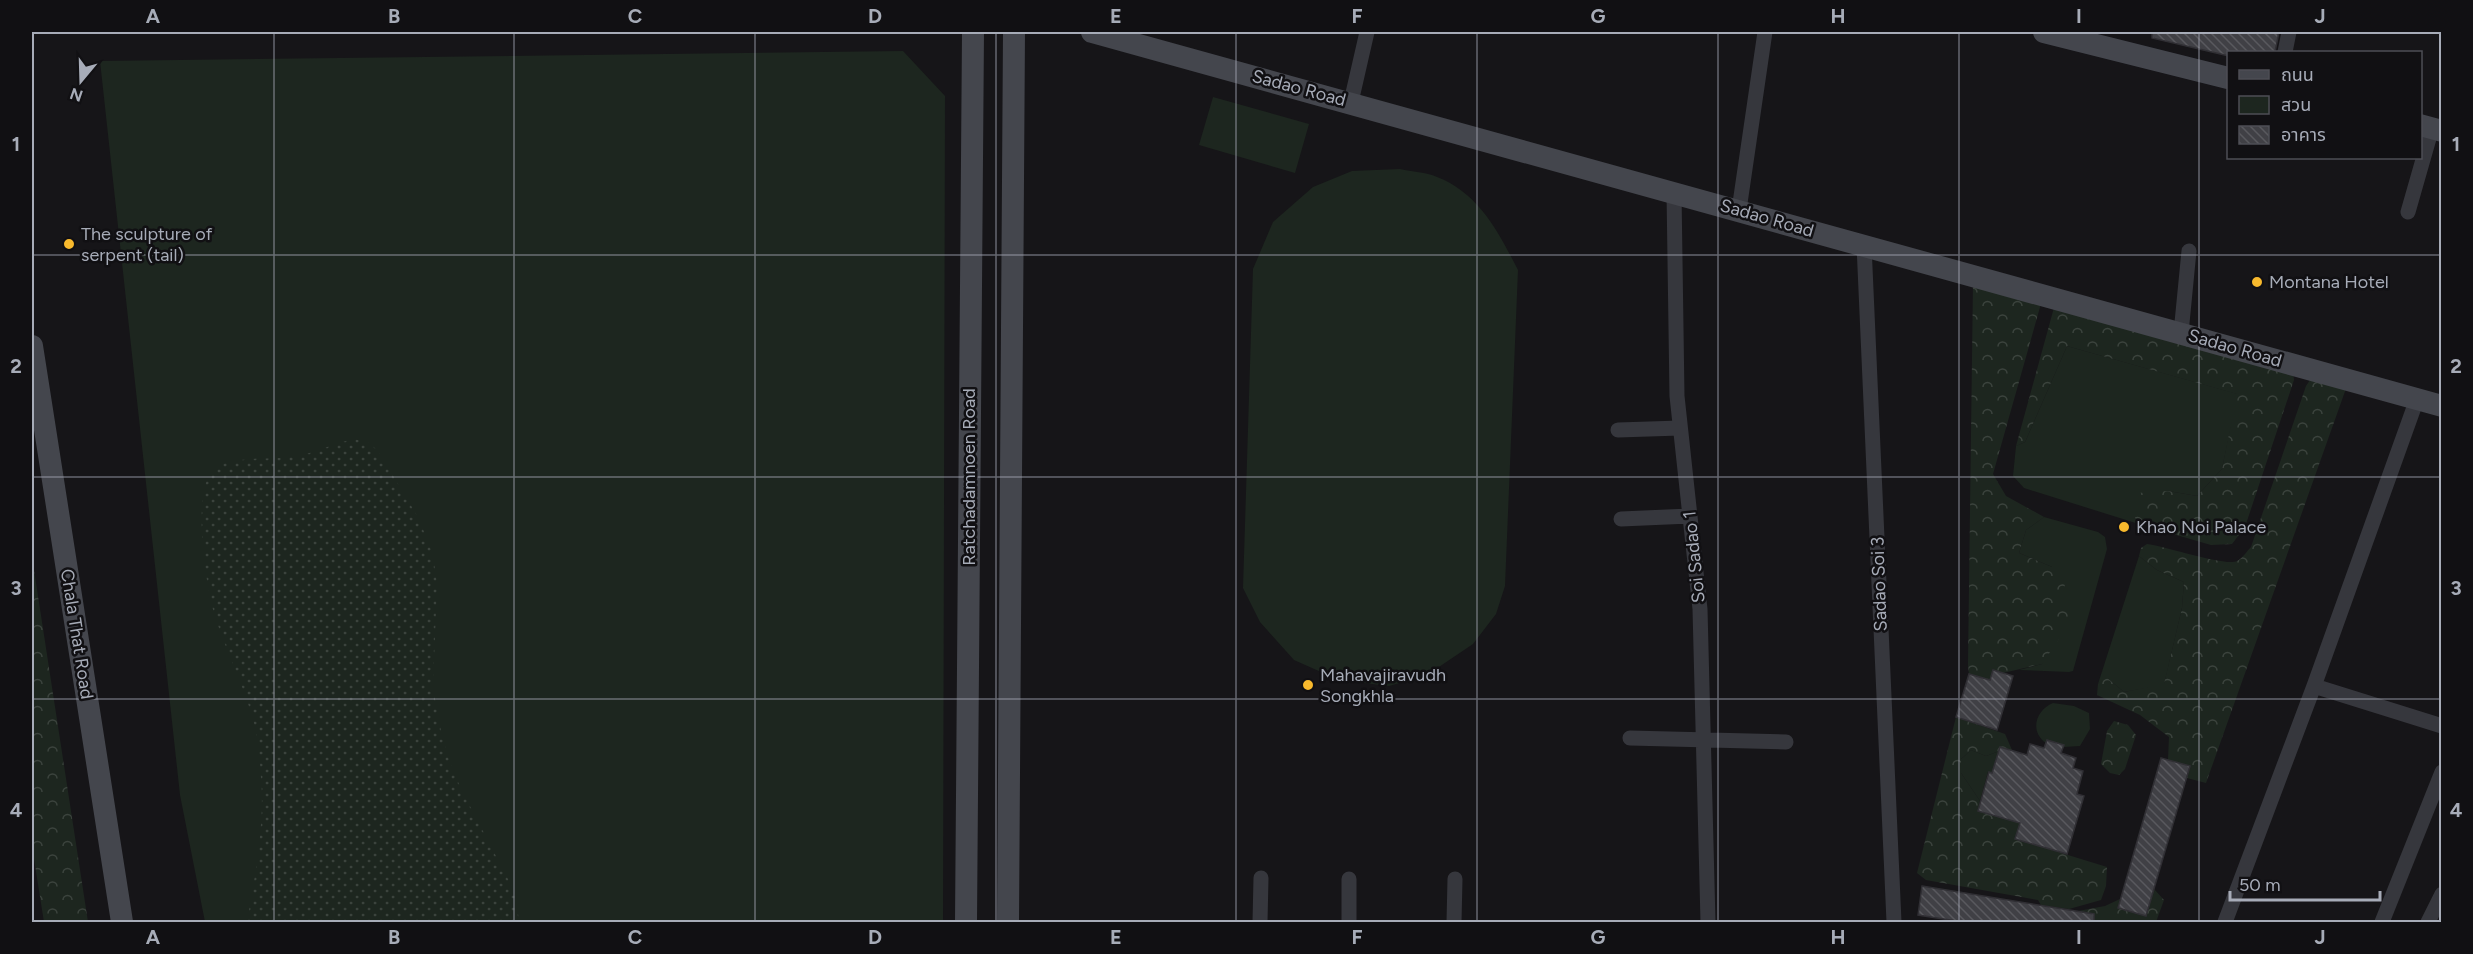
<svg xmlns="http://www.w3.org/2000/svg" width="2473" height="954" viewBox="0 0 2473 954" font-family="Figtree,'Noto Sans Thai',sans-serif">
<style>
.green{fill:#1d261f}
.forest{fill:url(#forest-crowns)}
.garden{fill:url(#garden-dots)}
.building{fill:url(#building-back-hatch);stroke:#302f34;stroke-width:1.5}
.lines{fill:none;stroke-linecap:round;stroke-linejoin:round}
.street{stroke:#36373d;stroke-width:15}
.secondary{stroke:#44464d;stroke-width:22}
.grid{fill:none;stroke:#a7acb8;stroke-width:1.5;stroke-opacity:0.55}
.poi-dot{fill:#f8b92d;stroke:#111013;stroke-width:2}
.labels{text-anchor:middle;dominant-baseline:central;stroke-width:5;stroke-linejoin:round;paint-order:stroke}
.street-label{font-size:18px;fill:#a7acb8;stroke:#111013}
.poi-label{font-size:18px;fill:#a7acb8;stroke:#111013;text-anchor:start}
.neatline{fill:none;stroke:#a7acb8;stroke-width:2}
.grid-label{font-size:20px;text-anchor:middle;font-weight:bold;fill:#a7acb8}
</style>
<defs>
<pattern id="forest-crowns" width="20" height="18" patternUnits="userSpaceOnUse" patternTransform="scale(1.5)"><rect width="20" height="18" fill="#1d261f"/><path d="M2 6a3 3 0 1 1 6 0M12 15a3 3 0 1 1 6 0" fill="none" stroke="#3b433d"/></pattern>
<pattern id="garden-dots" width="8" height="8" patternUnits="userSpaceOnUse" patternTransform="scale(1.5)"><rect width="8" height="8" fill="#1d261f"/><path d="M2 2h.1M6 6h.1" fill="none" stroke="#3b433d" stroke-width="1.8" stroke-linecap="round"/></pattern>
<pattern id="building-back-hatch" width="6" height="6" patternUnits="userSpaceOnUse" patternTransform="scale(1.5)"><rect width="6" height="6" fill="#404045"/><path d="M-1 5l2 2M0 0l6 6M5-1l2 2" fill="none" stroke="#59595e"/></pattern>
</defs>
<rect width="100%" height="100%" fill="#161518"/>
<path class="green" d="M 903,51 L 945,96 L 943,922 L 205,922 L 180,795 L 100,61 Z
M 1213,97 L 1309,124 L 1295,173 L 1199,145 Z
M 1400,169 C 1412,172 1426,172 1437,177 C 1479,193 1499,233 1518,270 L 1505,586 L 1496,614 L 1473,644 L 1427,675 L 1389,686 L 1339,680 L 1294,660 L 1260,622 L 1243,588 L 1253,269 L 1273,222 L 1313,187 L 1352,171 Z
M 2067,346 L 2238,394 L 2222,469 L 2197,496 L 2168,491 L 2134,517 L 2142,525 L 2024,488 L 2013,476 L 2016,446 L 2025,442 Z
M 2044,517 L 2098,532 L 2105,537 L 2107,549 L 2073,671 L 2069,672 L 2019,670 L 2042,664 L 2052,567 L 2019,553 L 2026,530 Z
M 2139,556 L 2157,570 L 2184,582 L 2182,608 L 2164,685 L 2124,692 L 2107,678 L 2098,684 Z
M 2053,703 L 2074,706 L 2089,713 L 2090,729 L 2080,746 L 2064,747 L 2064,745 L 2047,740 L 2046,743 C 2029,731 2036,710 2053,703 Z
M 1971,750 L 1986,756 L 1999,751 L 1992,773 L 1988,772 L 1980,801 L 1961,773 L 1961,759 Z"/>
<path class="forest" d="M 1973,283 L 2042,300 L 1993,474 L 2006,496 L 2044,517 L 2026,530 L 2019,553 L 2052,567 L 2064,579 L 2069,624 L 2042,664 L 2003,673 L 1990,680 L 1969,674 L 1968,665 Z
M 2055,304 L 2292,365 L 2294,380 L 2245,527 L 2232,544 L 2211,545 L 2142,525 L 2134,517 L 2131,501 L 2137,493 L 2168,491 L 2197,496 L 2222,469 L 2237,394 L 2067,346 L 2025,442 L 2016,446 Z
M 2316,371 L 2349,380 L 2206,783 L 2187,778 L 2190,766 L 2168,760 L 2169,737 L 2140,715 L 2097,695 L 2098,684 L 2106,677 L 2124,692 L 2164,684 L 2182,608 L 2184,582 L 2157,570 L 2139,556 L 2141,548 L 2147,544 C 2164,546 2227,567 2237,561 C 2242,559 2247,551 2251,547 L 2306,386 Z
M 32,557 L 88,922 L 44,922 L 32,846 Z
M 1956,717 L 2005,734 L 2012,750 L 2010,754 L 1999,751 L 1986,756 L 1971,750 L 1961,759 L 1961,773 L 1980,801 L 1978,811 L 2020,823 L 2016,839 L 2107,867 L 2106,886 L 2101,900 L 2069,909 L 2041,905 L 2038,900 L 1926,880 L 1917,873 Z
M 2114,721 L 2128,725 L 2136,735 L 2125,769 L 2119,775 L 2110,773 L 2101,764 L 2107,731 Z
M 2154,889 L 2164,900 L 2156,922 L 2076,922 L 2078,911 L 2105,906 L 2120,899 L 2118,908 L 2146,916 Z"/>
<path class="garden" d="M 354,439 L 369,443 L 377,450 L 385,462 L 419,519 L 433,555 L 437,584 L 433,688 L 441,731 L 449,760 L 461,789 L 511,885 L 516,898 L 519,922 L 247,922 C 255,877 265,824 261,778 C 260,759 258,737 253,719 C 243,684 226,651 215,616 C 206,587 191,493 213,470 C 229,454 276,461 298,456 C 317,452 335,443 354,439 Z"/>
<path class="building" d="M 2152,32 L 2279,32 L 2275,52 L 2229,52 L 2229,56 L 2152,38 Z
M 1993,670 L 2013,676 L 1997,730 L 1956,717 L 1969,674 L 1990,680 Z
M 2047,740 L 2064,745 L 2061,753 L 2076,758 L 2073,768 L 2083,771 L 2077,794 L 2084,796 L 2067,854 L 2015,839 L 2020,823 L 1978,811 L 1989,772 L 1992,773 L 2000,747 L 2027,755 L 2030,744 L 2044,748 Z
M 2161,758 L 2190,766 L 2146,916 L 2118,908 Z
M 1922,886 L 2094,914 L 2094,922 L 1963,922 L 1918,915 Z"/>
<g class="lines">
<path class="street" d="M 2285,52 L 2289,32
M 1351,102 L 1367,32
M 1674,192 L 1677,396 L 1700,609 L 1708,922
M 1739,210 L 1765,32
M 2408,212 L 2432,128
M 1864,245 L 1894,922
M 2181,333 L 2189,251
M 1618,430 L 1680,428
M 1621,519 L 1690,516
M 2314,686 L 2442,726
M 1630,738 L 1786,742
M 1260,922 L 1261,878
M 1349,922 L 1349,879
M 1454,922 L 1455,879
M 2225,922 L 2314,686 L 2417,399
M 2382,922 L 2442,772
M 2428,922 L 2442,894"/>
<path class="secondary" d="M 1092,32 L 2442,406
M 2044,32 L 2228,78
M 2420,125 L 2442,131
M 32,346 L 122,922
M 966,922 L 973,32
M 1008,922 L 1014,32"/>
</g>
<path class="grid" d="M 274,32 L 274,922M 514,32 L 514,922M 755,32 L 755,922M 996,32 L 996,922M 1236,32 L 1236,922M 1477,32 L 1477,922M 1718,32 L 1718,922M 1959,32 L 1959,922M 2199,32 L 2199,922M 32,255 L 2442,255M 32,477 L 2442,477M 32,699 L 2442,699"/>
<g class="poi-dot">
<circle cx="69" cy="244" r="6"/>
<circle cx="2257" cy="282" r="6"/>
<circle cx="2124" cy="527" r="6"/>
<circle cx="1308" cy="685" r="6"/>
</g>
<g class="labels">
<g class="street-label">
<text transform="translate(1299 88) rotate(15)">Sadao Road</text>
<text transform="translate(1767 218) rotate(16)">Sadao Road</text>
<text transform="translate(2235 348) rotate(16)">Sadao Road</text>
<text transform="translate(969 477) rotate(-90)">Ratchadamnoen Road</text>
<text transform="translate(1694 557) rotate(-96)">Soi Sadao 1</text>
<text transform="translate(1879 584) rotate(-92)">Sadao Soi 3</text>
<text transform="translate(77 634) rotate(81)">Chala That Road</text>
</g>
<g class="poi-label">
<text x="81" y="234">The sculpture of<tspan x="81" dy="21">serpent (tail)</tspan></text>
<text x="2269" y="282">Montana Hotel</text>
<text x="2136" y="527">Khao Noi Palace</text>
<text x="1320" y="675">Mahavajiravudh<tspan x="1320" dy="21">Songkhla</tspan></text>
</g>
</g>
<rect width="2473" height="954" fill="none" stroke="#111013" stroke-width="66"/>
<rect x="2227" y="51" width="195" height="108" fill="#111013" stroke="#4d4e55" stroke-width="1.5"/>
<rect x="2239" y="70" width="30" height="9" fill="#44464d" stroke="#4d4e55" stroke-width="1.5"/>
<text x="2281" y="81" font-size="18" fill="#a7acb8">ถนน</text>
<rect x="2239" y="96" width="30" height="18" fill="#1d261f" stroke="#4d4e55" stroke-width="1.5"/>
<text x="2281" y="111" font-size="18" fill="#a7acb8">สวน</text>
<rect x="2239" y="126" width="30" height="18" fill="url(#building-back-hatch)" stroke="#4d4e55" stroke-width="1.5"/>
<text x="2281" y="141" font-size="18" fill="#a7acb8">อาคาร</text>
<g transform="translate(81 81) rotate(199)" stroke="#111013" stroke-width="4.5" paint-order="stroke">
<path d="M0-4.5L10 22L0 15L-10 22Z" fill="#a7acb8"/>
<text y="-9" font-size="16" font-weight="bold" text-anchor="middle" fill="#a7acb8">N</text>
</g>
<path d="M2230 891v9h150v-9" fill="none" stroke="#a7acb8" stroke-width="3"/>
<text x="2239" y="891" font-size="18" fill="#a7acb8" stroke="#111013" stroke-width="4.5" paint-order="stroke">50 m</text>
<rect x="33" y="33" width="2407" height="888" class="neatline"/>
<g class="grid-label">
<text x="153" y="23">A</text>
<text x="394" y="23">B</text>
<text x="635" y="23">C</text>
<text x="875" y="23">D</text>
<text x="1116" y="23">E</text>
<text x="1357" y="23">F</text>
<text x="1598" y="23">G</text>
<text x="1838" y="23">H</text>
<text x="2079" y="23">I</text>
<text x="2320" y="23">J</text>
<text x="16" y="151">1</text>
<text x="2456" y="151">1</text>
<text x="16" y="373">2</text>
<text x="2456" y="373">2</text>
<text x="16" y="595">3</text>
<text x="2456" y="595">3</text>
<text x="16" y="817">4</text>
<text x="2456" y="817">4</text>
<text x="153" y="944">A</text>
<text x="394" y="944">B</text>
<text x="635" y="944">C</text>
<text x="875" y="944">D</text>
<text x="1116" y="944">E</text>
<text x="1357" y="944">F</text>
<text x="1598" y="944">G</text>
<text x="1838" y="944">H</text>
<text x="2079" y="944">I</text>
<text x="2320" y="944">J</text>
</g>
</svg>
